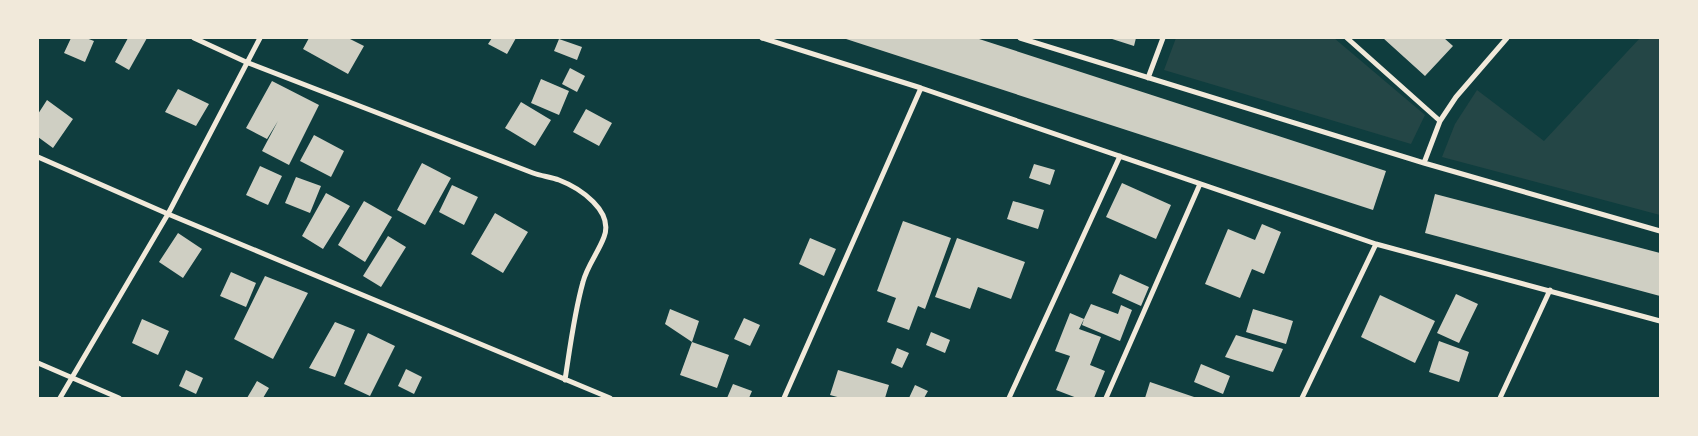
<svg xmlns="http://www.w3.org/2000/svg" width="1698" height="436" viewBox="0 0 1698 436" font-family="'Space Grotesk',sans-serif">
<style>
.green{fill:#244646}
.building{fill:#cfcfc3}
.lines{fill:none;stroke-linecap:round;stroke-linejoin:round}
.minor{stroke:#f1e9da;stroke-width:5}
</style>
<rect width="100%" height="100%" fill="#0f3d3e"/>
<path class="green" d="M 1176,38 L 1334,38 L 1425,115 L 1411,144 L 1164,70 Z
M 1640,38 L 1660,38 L 1660,215 L 1442,157 L 1455,124 L 1477,90 L 1544,141 Z"/>
<path class="building" d="M 71,38 L 86,38 L 94,41 L 85,62 L 64,53 Z
M 128,38 L 147,38 L 129,70 L 115,62 Z
M 309,38 L 348,38 L 364,46 L 348,74 L 303,49 Z
M 492,38 L 516,38 L 507,54 L 488,44 Z
M 843,38 L 976,38 L 1386,171 L 1373,210 Z
M 1109,38 L 1136,38 L 1134,46 Z
M 1383,38 L 1444,38 L 1453,46 L 1425,76 Z
M 559,39 L 582,47 L 577,60 L 554,51 Z
M 570,68 L 585,76 L 577,92 L 562,84 Z
M 541,79 L 569,91 L 559,115 L 531,103 Z
M 272,81 L 319,105 L 289,165 L 262,151 L 278,121 L 267,139 L 246,128 Z
M 178,89 L 209,104 L 196,126 L 165,112 Z
M 47,100 L 73,119 L 53,148 L 38,137 L 38,114 Z
M 521,102 L 551,120 L 535,146 L 505,128 Z
M 586,109 L 612,123 L 599,146 L 573,132 Z
M 314,135 L 344,151 L 331,177 L 300,161 Z
M 422,163 L 451,178 L 425,225 L 397,210 Z
M 1034,164 L 1055,170 L 1050,185 L 1029,178 Z
M 260,166 L 282,176 L 268,205 L 246,195 Z
M 296,177 L 321,186 L 310,213 L 285,203 Z
M 1122,183 L 1171,205 L 1156,239 L 1106,217 Z
M 452,185 L 478,197 L 464,225 L 439,212 Z
M 326,193 L 350,206 L 323,249 L 302,236 Z
M 1435,194 L 1660,253 L 1660,296 L 1425,233 Z
M 364,201 L 392,217 L 365,262 L 338,245 Z
M 1013,201 L 1044,210 L 1038,229 L 1007,219 Z
M 495,213 L 528,232 L 503,273 L 471,254 Z
M 903,221 L 951,238 L 925,309 L 918,306 L 909,330 L 887,322 L 896,298 L 877,291 Z
M 1262,224 L 1281,232 L 1264,274 L 1252,269 L 1240,298 L 1205,284 L 1228,229 L 1255,240 Z
M 178,233 L 202,249 L 183,278 L 159,262 Z
M 388,236 L 406,247 L 381,287 L 363,276 Z
M 810,238 L 836,249 L 824,276 L 799,264 Z
M 957,238 L 1025,262 L 1011,299 L 978,287 L 970,309 L 935,297 Z
M 231,272 L 256,283 L 246,307 L 220,296 Z
M 1120,274 L 1149,287 L 1141,306 L 1112,293 Z
M 265,276 L 308,293 L 273,359 L 234,339 Z
M 1456,294 L 1478,304 L 1459,343 L 1437,333 Z
M 1380,295 L 1435,321 L 1415,363 L 1361,337 Z
M 1091,304 L 1118,314 L 1121,305 L 1132,310 L 1120,341 L 1082,325 L 1084,319 L 1079,329 L 1101,337 L 1090,365 L 1105,371 L 1094,398 L 1077,398 L 1056,390 L 1070,356 L 1055,351 L 1070,313 L 1084,319 Z
M 670,309 L 699,321 L 692,342 L 729,355 L 717,388 L 680,375 L 692,342 L 665,324 Z
M 1253,309 L 1293,321 L 1286,344 L 1246,332 Z
M 744,318 L 760,325 L 750,346 L 734,339 Z
M 142,319 L 169,331 L 158,355 L 132,343 Z
M 335,322 L 355,330 L 335,377 L 309,368 Z
M 931,332 L 950,340 L 945,353 L 926,345 Z
M 368,333 L 395,346 L 370,396 L 344,384 Z
M 1236,335 L 1283,349 L 1273,372 L 1225,357 Z
M 1439,341 L 1469,352 L 1459,382 L 1429,372 Z
M 897,348 L 909,353 L 902,368 L 891,363 Z
M 1201,364 L 1230,376 L 1223,394 L 1194,382 Z
M 406,369 L 422,377 L 414,394 L 398,386 Z
M 186,370 L 203,378 L 196,394 L 179,386 Z
M 838,370 L 889,385 L 885,398 L 841,398 L 830,395 Z
M 257,381 L 269,388 L 263,398 L 247,398 Z
M 1150,382 L 1197,398 L 1145,398 Z
M 733,384 L 752,391 L 749,398 L 727,398 Z
M 915,385 L 928,391 L 924,398 L 909,398 Z"/>
<g class="lines">
<path class="minor" d="M 194,38 L 246,62 L 533,173 C 541,176 551,177 559,180 C 580,188 614,211 604,237 C 598,253 587,266 583,282 C 574,314 570,348 565,380
M 762,38 L 921,88 L 1376,244 L 1660,321
M 1020,38 L 1424,163 L 1660,231
M 1347,38 L 1440,121
M 1148,78 L 1163,38
M 38,157 L 168,214 L 610,398
M 1424,163 L 1440,121 L 1456,97 L 1507,38
M 38,363 L 119,398
M 60,398 L 168,214 L 260,38
M 784,398 L 921,88
M 1009,398 L 1120,156
M 1106,398 L 1200,184
M 1302,398 L 1376,244
M 1500,398 L 1550,290"/>
</g>
<rect width="1698" height="436" fill="none" stroke="#f1e9da" stroke-width="78"/>
</svg>
